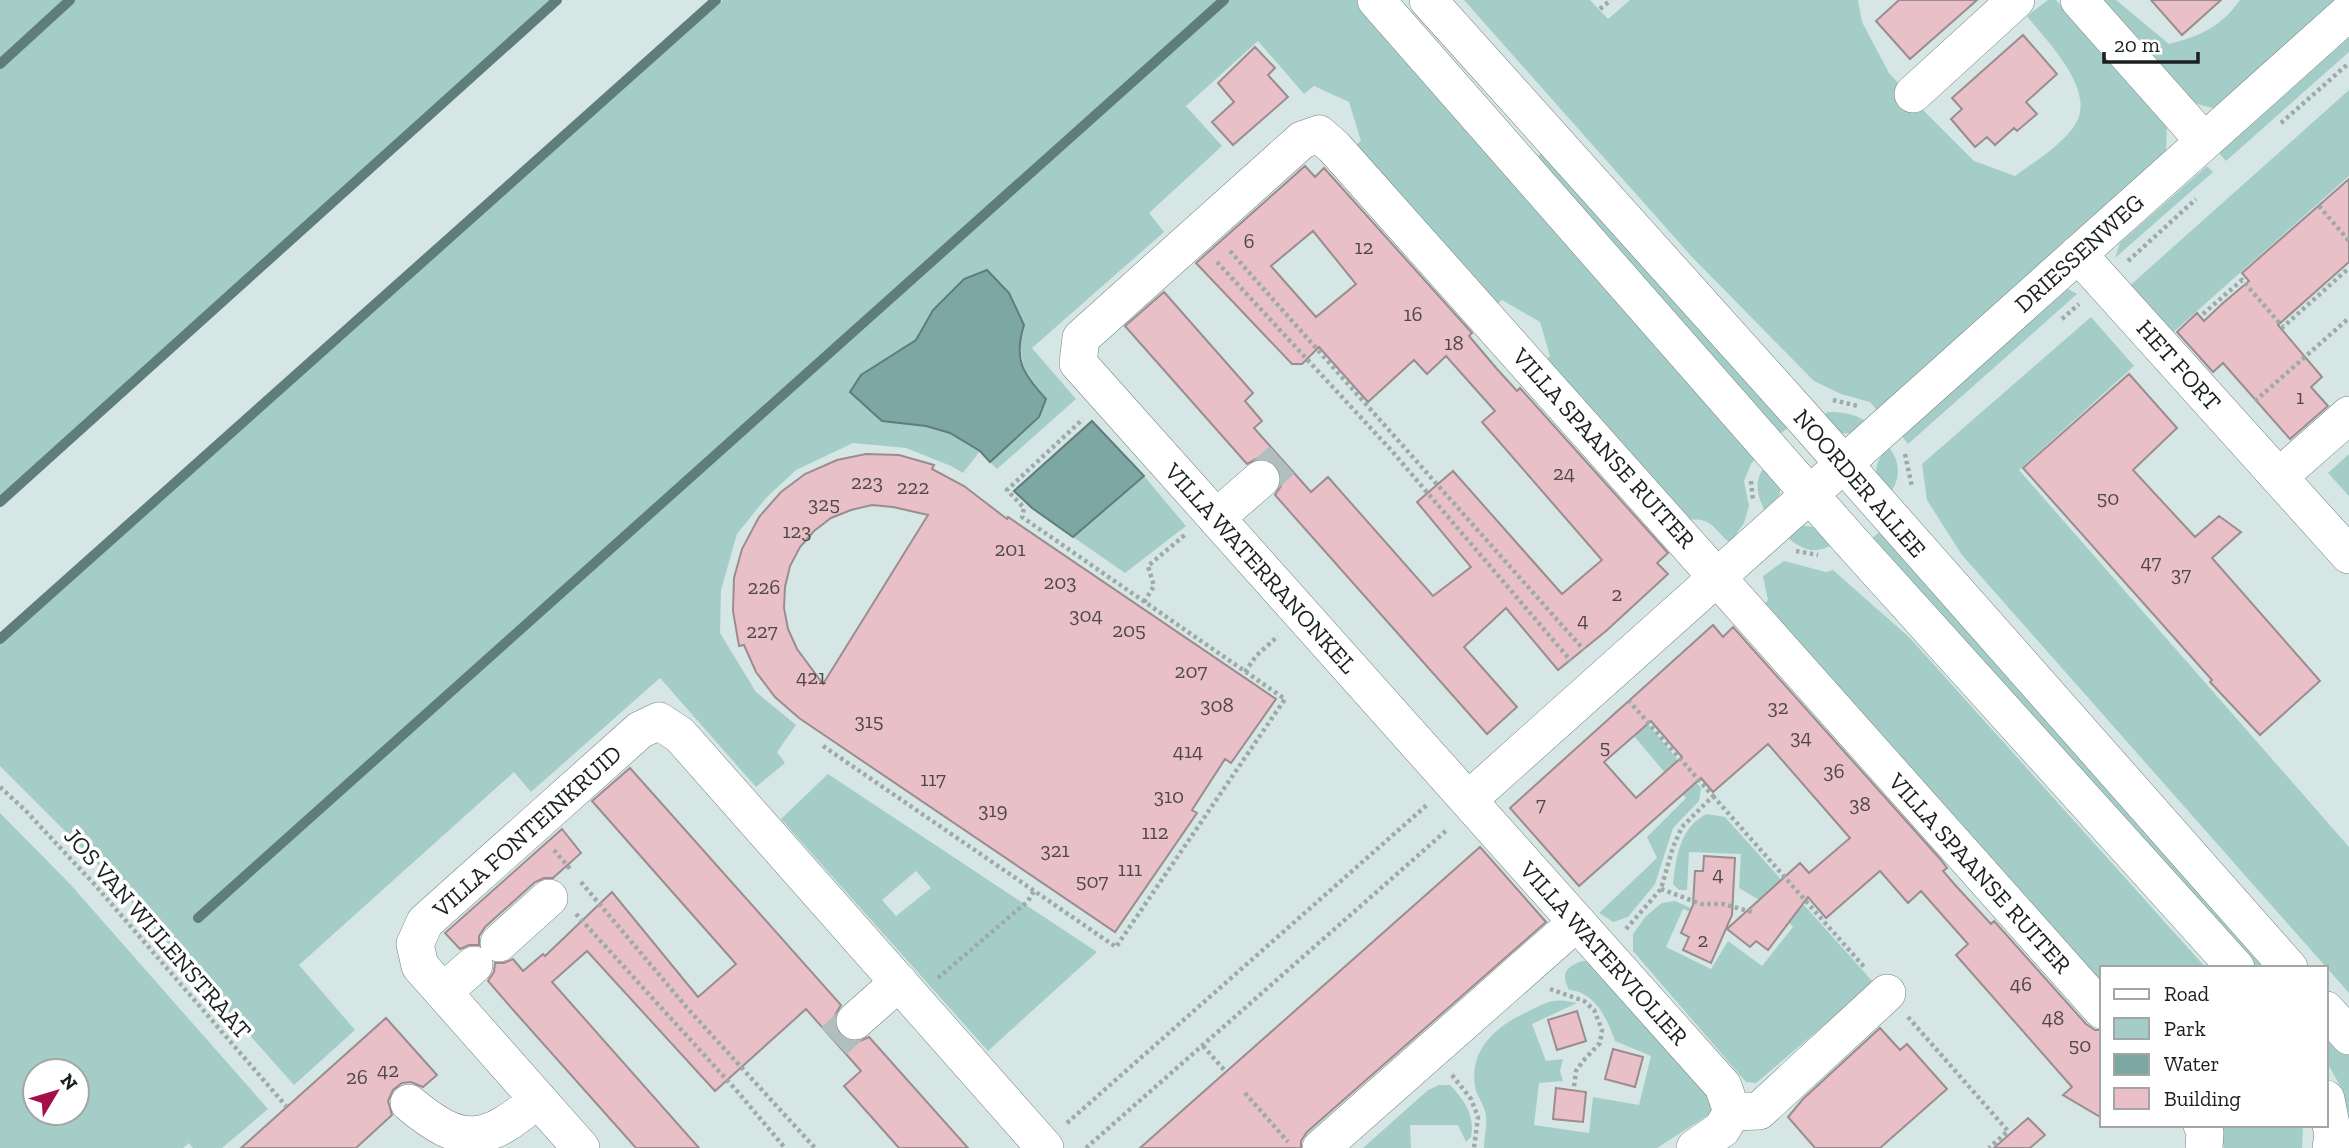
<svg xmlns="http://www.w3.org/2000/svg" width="2349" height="1148" viewBox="0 0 2349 1148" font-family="'Zilla Slab',serif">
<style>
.green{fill:#a5cdc8;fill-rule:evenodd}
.water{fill:#7ca7a2;stroke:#5f7e7b;stroke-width:2}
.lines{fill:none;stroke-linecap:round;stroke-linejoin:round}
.stream{stroke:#5f7e7b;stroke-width:10}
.building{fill:#e9c0c7;stroke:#9b8d8f;stroke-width:2;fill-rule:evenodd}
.minor-tunnel{stroke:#b0bebd;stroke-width:37;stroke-dasharray:37 18;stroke-linecap:butt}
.minor-casing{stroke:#748381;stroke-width:38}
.path{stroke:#9daaa8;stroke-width:4.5;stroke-dasharray:3.5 3.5;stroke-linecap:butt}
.minor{stroke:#fff;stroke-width:37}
.labels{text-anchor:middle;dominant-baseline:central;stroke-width:7;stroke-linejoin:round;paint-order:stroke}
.number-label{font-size:21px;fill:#4e4849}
.street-label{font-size:24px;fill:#1a201f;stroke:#fff}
</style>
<rect width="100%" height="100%" fill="#d6e6e4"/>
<path class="green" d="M 0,0 L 562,0 L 0,502 Z
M 723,0 L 1359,0 L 1761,453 L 1751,464 L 1744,481 L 1749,506 L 1744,523 L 1730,543 C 1712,528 1713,517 1686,520 L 1545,361 L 1550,356 L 1540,322 L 1502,300 L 1494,307 L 1354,146 L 1361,141 L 1349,102 L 1314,86 L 1304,94 L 1258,41 L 1186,106 L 1222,146 L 1149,213 L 1164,232 L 1032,348 L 1076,399 L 997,469 L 990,462 L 1039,418 L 1046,399 L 1025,376 L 1019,340 L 933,310 L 916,340 L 861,375 L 882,421 L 926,426 L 950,433 L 980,451 L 963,473 L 951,466 L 906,448 L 853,443 L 796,470 L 766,498 L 737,534 L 721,590 L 720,633 L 756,692 L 796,725 L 777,752 L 785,763 L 756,787 L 660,678 L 531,792 L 514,772 L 299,965 L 355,1030 L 294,1085 L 95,861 L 0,766 L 0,640 Z
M 1464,0 L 1590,0 L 1608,19 L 1630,0 L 1858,0 L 1862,22 L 1889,73 L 1918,105 L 1974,161 L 2015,176 C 2034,162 2064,144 2076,123 C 2096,89 2046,41 2027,16 L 2048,0 L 2056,0 L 2167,122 L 2166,152 L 1881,415 L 1870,402 L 1841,394 L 1814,381 L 1692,257 Z
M 2091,0 L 2116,0 L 2169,44 C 2200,36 2221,27 2240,0 L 2341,0 L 2217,109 L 2185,101 Z
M 2349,38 L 2349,52 L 2226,161 L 2219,153 Z
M 2349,90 L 2349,176 L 2169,336 L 2126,289 Z
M 1547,148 L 1794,423 L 1774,439 L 1531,163 Z
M 2207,166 L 2213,172 L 2115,258 L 2120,243 Z
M 2068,289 L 2077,294 L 1908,444 L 1902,436 Z
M 2091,317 L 2134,366 L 2019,470 L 2349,847 L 2349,993 L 1962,555 L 1927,500 L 1922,464 Z
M 1828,412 C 1844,412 1857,414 1870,424 C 1844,439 1838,435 1815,420 Z
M 1888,446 C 1902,463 1901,482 1886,498 C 1873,475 1872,467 1888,446 Z
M 2349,454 L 2349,496 L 2328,473 Z
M 1769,461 C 1782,485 1786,493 1767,515 C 1756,494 1752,480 1769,461 Z
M 1144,476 L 1186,526 L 1125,573 L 1073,537 Z
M 1799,525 L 1820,528 L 1839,541 C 1814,556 1805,552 1783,534 Z
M 1885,527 L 2275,968 L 2246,968 L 1867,543 Z
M 1784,561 L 1826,572 L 1833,570 L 1910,638 L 2206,968 L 2102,968 L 2102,992 L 1761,608 L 1768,600 L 1763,576 Z
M 1629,701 L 1701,788 L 1699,801 L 1673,828 L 1655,884 L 1628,917 L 1613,922 L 1599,913 L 1657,858 L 1647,837 L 1686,798 L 1614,712 Z
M 828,774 L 1097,952 L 988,1051 L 781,819 ZM 916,871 L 931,888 L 896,916 L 882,900 Z
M 0,813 L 70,884 L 268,1109 L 222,1148 L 193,1148 L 189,1143 L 183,1148 L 0,1148 ZM 77,1071 L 77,1113 L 35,1113 L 35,1071 Z
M 1707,814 L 1725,817 L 1874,983 L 1756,1083 L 1746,1082 L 1633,951 L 1633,934 L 1646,916 L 1662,903 L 1675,901 L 1702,913 L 1704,917 L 1683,909 L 1666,947 L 1711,969 L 1728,941 L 1762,966 L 1793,927 L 1779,912 L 1739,888 L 1741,854 L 1689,852 L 1687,890 L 1679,890 L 1673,884 C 1676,858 1680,826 1707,814 Z
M 1582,961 L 1593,961 L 1705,1089 L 1713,1112 L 1657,1148 L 1484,1148 C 1484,1137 1487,1126 1486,1116 C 1485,1107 1479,1099 1476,1091 C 1467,1052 1494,1027 1527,1012 C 1547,1002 1554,997 1577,1003 L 1532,1024 L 1546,1061 L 1563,1059 L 1560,1071 L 1563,1081 L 1539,1083 L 1534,1125 L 1589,1133 L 1593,1097 L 1639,1105 L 1651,1056 L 1615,1041 C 1607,1018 1595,992 1569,990 C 1561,974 1565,967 1582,961 Z
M 2326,1025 L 2349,1054 L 2349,1117 L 2342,1089 L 2326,1061 Z
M 1439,1085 L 1450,1085 C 1465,1101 1475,1115 1471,1137 L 1466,1142 L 1458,1125 L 1410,1125 L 1411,1148 L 1363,1148 L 1428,1090 Z
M 2219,1125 L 2303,1125 L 2302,1148 L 2224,1148 Z"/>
<path class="water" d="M 987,270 L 1009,293 L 1024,325 C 1013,360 1023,374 1046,399 L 1039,417 L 990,462 L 980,451 L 950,433 L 926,426 L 882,421 L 850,392 L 861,375 L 916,340 L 933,310 L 964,279 Z
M 1092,421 L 1144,476 L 1073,537 L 1032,508 L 1014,491 Z"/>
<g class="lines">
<path class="stream" d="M 0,64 L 70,0
M 0,502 L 557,0
M 0,639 L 716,0
M 198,918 L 1224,0"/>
</g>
<path class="building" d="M 1899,0 L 1977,0 L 1910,59 L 1876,21 Z
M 2151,0 L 2221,0 L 2182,35 Z
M 2023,35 L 2057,74 L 2026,102 L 2037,114 L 2017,131 L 2014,128 L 1995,145 L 1987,137 L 1975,147 L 1951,119 L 1962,109 L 1952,98 Z
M 1255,47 L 1275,68 L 1268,75 L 1288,97 L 1233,145 L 1212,122 L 1234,102 L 1218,83 Z
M 1305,166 L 1315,177 L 1324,168 L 1472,333 L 1469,336 L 1497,369 L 1517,391 L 1520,388 L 1668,553 L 1657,563 L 1668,574 L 1606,631 L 1558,670 L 1506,608 L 1464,647 L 1517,707 L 1487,734 L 1275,495 L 1281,486 L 1282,476 L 1276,465 L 1268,459 L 1258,458 L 1247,464 L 1125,326 L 1164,292 L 1253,393 L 1245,401 L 1262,421 L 1254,428 L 1311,492 L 1328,477 L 1433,596 L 1471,567 L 1417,502 L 1453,471 L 1562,594 L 1602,560 L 1482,422 L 1495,411 L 1446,356 L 1427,374 L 1414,360 L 1368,402 L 1319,347 L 1302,364 L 1292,364 L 1196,263 ZM 1313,231 L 1356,284 L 1316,317 L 1271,266 Z
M 2349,179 L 2349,262 L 2278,325 L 2322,377 L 2311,387 L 2328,406 L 2290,439 L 2223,363 L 2213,372 L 2177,332 L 2197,313 L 2204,321 L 2222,304 L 2249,281 L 2242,273 Z
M 2129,374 L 2177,428 L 2133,470 L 2195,537 L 2219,516 L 2241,532 L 2212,558 L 2320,681 L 2260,735 L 2210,682 L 2212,680 L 2023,468 Z
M 866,454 L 899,455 L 934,465 L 932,469 L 964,486 L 1007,519 L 1008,517 L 1276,699 L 1231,763 L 1225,759 L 1192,810 L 1197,813 L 1115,932 L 799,718 L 775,697 L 756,672 L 744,645 L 739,646 L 733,611 L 734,578 L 742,549 L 759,517 L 781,492 L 805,474 L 837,460 ZM 872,505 L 893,507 L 928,515 L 823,684 L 797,649 L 788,629 L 784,608 L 785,587 L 790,566 L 800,547 L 814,531 L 831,518 L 851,510 Z
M 1713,625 L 1723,637 L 1733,627 L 1941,860 L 1947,868 L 1943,871 L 1956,886 L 1991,924 L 1994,921 L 2086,1024 L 2095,1030 L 2102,1030 L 2102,1118 L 2063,1095 L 2072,1087 L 1956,955 L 1968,944 L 1921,891 L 1908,903 L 1880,871 L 1826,918 L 1808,897 L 1768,950 L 1756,941 L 1750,947 L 1727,929 L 1800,863 L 1809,873 L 1850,838 L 1768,744 L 1713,792 L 1701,778 L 1579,886 L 1510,808 ZM 1651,721 L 1682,757 L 1636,798 L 1604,762 Z
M 630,768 L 841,1005 L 835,1015 L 835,1026 L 839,1034 L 849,1041 L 860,1041 L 869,1037 L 968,1148 L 899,1148 L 844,1086 L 861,1071 L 806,1009 L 715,1091 L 587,951 L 552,982 L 699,1148 L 636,1148 L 515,1012 L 488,981 L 494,972 L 495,963 L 504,963 L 513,959 L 523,971 L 543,954 L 545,956 L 612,892 L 698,997 L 736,964 L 592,801 Z
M 562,829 L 581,853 L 553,878 L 544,878 L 535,882 L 485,927 L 479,936 L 479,945 L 469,945 L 460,949 L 445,933 Z
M 1480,847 L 1546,922 L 1307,1132 L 1301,1141 L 1301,1148 L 1140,1148 Z
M 1704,856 L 1735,858 L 1732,915 L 1711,963 L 1683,950 L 1689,937 L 1681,933 L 1693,905 L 1695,871 L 1703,871 Z
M 1577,1011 L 1586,1041 L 1557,1050 L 1548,1020 Z
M 386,1018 L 437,1075 L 423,1087 L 411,1082 L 402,1083 L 393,1090 L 388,1101 L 392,1115 L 356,1148 L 241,1148 Z
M 1880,1028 L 1900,1050 L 1907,1044 L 1947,1089 L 1880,1148 L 1815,1148 L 1788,1117 L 1803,1099 Z
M 1613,1049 L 1643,1057 L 1635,1087 L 1605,1079 Z
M 1556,1088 L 1586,1092 L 1583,1122 L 1553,1119 Z
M 2028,1118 L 2045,1135 L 2030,1148 L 1994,1148 Z"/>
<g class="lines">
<path class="minor-tunnel" d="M 1261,479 L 1282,460
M 834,1041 L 855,1021"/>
<g class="minor-casing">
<path id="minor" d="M 1376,0 L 1848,538 L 2236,968
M 1428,0 L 1805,420 L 2289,968
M 2079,0 L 2204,141
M 1913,94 L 2016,0
M 2078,254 L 2349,555
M 2280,476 L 2349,415
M 1216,518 L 1261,479
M 1468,800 L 2349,12
M 499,943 L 549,898
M 443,992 L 474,965
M 2326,1010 L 2349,1036
M 855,1021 L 899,982
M 2326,1099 L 2333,1135 L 2331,1148
M 409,1103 C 462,1148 486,1144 538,1099
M 1732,1112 L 1723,1086 L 1078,363 L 1081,338 L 1302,140 L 1319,134 L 1334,147 L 2102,1010
M 2202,1125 L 2205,1132 L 2204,1148
M 581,1148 L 420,966 L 415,944 L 425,922 L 640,730 L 659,721 L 680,735 L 1045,1148
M 1321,1148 L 1577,922
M 1695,1148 L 1722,1129 L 1732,1112 L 1759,1111 L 1887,993"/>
</g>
<path class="path" d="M 1600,9 L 1611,0
M 2281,123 L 2349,63
M 2319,206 L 2349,241
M 1230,251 L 1584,650
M 2128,261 L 2196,199
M 1217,262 L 1391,450 L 1571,661
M 2203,314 L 2242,280 L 2283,327 L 2349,268
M 2062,319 L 2079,304
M 1833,400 L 1858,406
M 2255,401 L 2349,318
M 1905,454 L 1912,487
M 1751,481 L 1753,500
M 1796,551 L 1818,555
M 1144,602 L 1154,586 L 1148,566 L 1187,533
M 1245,672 L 1256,656 L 1278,636
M 823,746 L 1116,947 L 1285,699 L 1022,517 L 1024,508 L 1007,490 L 1083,419
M 0,787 L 25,810 L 95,885 L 286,1106
M 1713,796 L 1865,968
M 554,850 L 571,870
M 581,882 L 688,1009 L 815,1148
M 1661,889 L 1701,904 L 1723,904 L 1752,912
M 576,914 L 737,1091 L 785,1148
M 1626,929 L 1661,889 L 1673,847 L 1682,827 L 1713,796 L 1629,701
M 938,978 L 1028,901 L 1034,891
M 1550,989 L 1584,1001 L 1594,1010 L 1602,1030 L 1600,1043 L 1583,1061 L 1576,1071 L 1574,1087
M 1908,1017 L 2008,1131 L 1989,1148
M 1203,1046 L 1226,1072
M 1452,1075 L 1471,1099 L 1478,1117 L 1474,1148
M 1245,1093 L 1288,1142
M 1067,1123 L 1428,804
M 1086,1148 L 1448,829"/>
<use href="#minor" class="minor"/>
</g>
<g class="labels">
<g class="number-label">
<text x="1249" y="240">6</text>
<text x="1364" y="246">12</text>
<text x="1413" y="313">16</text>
<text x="1454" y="342">18</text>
<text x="2300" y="396">1</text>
<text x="1564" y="472">24</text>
<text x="867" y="481">223</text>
<text x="913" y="486">222</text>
<text x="2108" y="497">50</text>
<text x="824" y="503">325</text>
<text x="797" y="530">123</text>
<text x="1010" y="548">201</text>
<text x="2151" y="561">47</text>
<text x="2181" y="573">37</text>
<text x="1060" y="581">203</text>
<text x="764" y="586">226</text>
<text x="1617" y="593">2</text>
<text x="1086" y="614">304</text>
<text x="1583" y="619">4</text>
<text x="1129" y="629">205</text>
<text x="762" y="630">227</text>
<text x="1191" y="670">207</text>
<text x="811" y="676">421</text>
<text x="1217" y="704">308</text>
<text x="1778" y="706">32</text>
<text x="869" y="720">315</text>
<text x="1801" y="736">34</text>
<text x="1605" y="746">5</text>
<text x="1188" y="750">414</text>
<text x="1834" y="770">36</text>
<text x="933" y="778">117</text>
<text x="1169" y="795">310</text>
<text x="1541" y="803">7</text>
<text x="1860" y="803">38</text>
<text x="993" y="809">319</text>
<text x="1155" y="831">112</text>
<text x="1055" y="849">321</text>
<text x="1130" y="868">111</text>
<text x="1718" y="873">4</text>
<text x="1092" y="880">507</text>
<text x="1703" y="939">2</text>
<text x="2021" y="983">46</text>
<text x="2053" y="1017">48</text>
<text x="2080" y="1044">50</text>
<text x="388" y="1069">42</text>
<text x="357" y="1076">26</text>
</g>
<g class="street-label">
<text transform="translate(2079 253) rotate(-42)">DRIESSENWEG</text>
<text transform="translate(2179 365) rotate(48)">HET FORT</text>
<text transform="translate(1604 448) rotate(48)">VILLA SPAANSE RUITER</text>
<text transform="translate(1860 483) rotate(49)">NOORDER ALLEE</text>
<text transform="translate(1261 568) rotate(48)">VILLA WATERRANONKEL</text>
<text transform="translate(527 831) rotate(-42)">VILLA FONTEINKRUID</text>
<text transform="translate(1980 873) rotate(48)">VILLA SPAANSE RUITER</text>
<text transform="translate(158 933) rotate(49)">JOS VAN WIJLENSTRAAT</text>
<text transform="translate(1604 953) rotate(48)">VILLA WATERVIOLIER</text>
</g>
</g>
<rect x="2100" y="966" width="228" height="161" fill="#ffffff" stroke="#a3a6a5" stroke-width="2"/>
<rect x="2114" y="989" width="35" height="10" fill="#ffffff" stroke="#a3a6a5" stroke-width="2"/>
<text x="2164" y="1001" font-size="21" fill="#1a201f">Road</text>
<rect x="2114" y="1018" width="35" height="21" fill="#a5cdc8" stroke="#a3a6a5" stroke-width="2"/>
<text x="2164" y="1036" font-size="21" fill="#1a201f">Park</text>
<rect x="2114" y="1054" width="35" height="21" fill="#7ca7a2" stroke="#a3a6a5" stroke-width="2"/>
<text x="2164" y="1071" font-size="21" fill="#1a201f">Water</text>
<rect x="2114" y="1088" width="35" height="21" fill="#e9c0c7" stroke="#a3a6a5" stroke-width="2"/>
<text x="2164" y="1106" font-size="21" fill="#1a201f">Building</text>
<g transform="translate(56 1092) rotate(52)"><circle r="33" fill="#ffffff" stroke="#a3a6a5" stroke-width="2"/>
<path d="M0-5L12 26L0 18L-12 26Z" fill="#a40e49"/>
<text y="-10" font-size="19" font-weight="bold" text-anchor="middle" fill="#1a201f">N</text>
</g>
<path d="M2104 52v10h94v-10" fill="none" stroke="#1a201f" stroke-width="3.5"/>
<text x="2114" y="52" font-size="21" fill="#1a201f" stroke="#ffffff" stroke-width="5" paint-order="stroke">20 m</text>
</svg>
